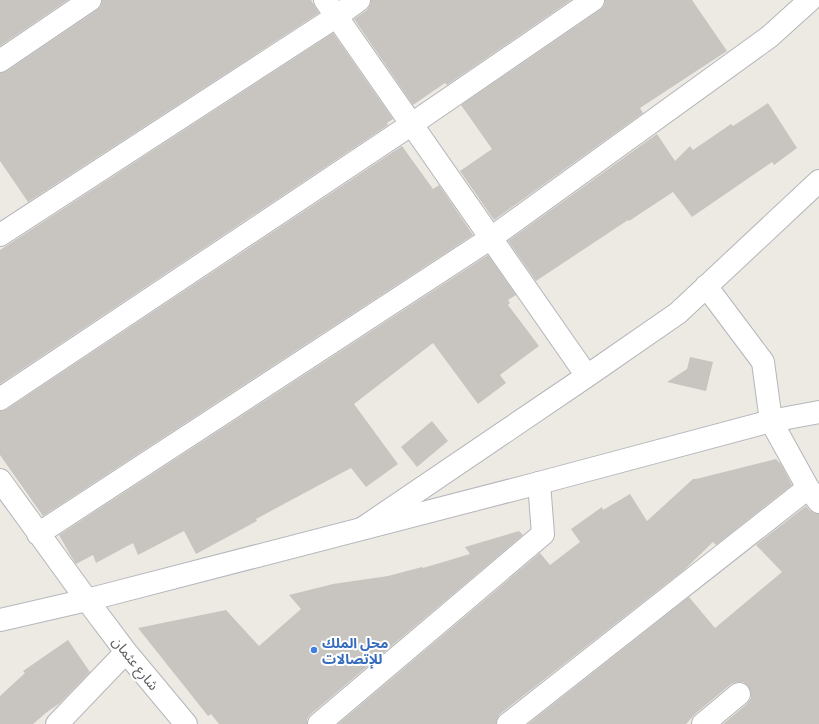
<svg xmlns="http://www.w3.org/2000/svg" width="819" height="724" viewBox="0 0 819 724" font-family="Barlow,'Noto Sans Arabic',sans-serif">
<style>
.building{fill:#c8c5c0}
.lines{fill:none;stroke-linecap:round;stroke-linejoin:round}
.minor-casing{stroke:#b3b5b9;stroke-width:24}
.secondary-casing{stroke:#b4b7bc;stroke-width:24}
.minor{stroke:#fff;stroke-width:22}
.secondary{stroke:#fff;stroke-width:22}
.shop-dot{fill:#3f7fe0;stroke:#fff;stroke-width:1.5}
.labels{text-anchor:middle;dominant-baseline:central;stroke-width:4;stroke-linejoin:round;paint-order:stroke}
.shop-label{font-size:14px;font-weight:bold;fill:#366cbe;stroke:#fff;text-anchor:start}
.street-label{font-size:14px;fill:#5b5e62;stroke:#fff}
</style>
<rect width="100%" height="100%" fill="#edeae3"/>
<path class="building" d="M 0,0 L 68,0 L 0,46 Z
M 102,0 L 311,0 L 319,13 L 28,202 L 0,161 L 0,73 L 7,71 L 97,10 L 101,6 Z
M 371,0 L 571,0 L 447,85 L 445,83 L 413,105 L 354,19 L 367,10 L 370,5 Z
M 605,0 L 692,0 L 727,51 L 640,108 L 643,113 L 494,220 L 460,171 L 492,149 L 461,105 L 600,10 L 604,6 Z
M 333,33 L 393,119 L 387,123 L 388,125 L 0,384 L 0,250 Z
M 768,103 L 797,148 L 774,165 L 772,162 L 692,217 L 673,192 L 629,221 L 628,220 L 536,281 L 508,241 L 657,134 L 675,161 L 690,146 L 693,150 L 731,124 L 733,126 Z
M 402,146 L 433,189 L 439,185 L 473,235 L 43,516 L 0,455 L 0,411 L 7,409 Z
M 488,255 L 516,295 L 508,300 L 510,303 L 508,305 L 539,346 L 500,375 L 506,383 L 478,404 L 433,343 L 354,404 L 398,464 L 366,487 L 351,468 L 256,519 L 257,521 L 196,554 L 184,531 L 138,555 L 133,543 L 96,563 L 93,555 L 76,564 L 71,556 L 59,535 Z
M 690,357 L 713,362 L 706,391 L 667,382 L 687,369 Z
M 432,421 L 448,441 L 417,467 L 401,447 Z
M 776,459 L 781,464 L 792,485 L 716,545 L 713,542 L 684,570 L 500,714 L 497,719 L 496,724 L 338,724 L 540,553 L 550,565 L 580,542 L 571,529 L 602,507 L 603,510 L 630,494 L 647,521 L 693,479 L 696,479 Z
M 806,506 L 809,510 L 814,513 L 819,514 L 819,724 L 723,724 L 747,704 L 751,698 L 751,692 L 748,686 L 743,682 L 737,682 L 731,684 L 695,714 L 686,724 L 528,724 L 689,597 L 715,628 L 782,572 L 756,545 Z
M 519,531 L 523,535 L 311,714 L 307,719 L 307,724 L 219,724 L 211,714 L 208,716 L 138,628 L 226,610 L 259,646 L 301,609 L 289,595 L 333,584 L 388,576 L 422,567 L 423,568 L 470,554 L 465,547 Z
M 68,640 L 90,672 L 60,703 L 47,712 L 33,724 L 0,724 L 0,696 L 25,673 L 23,671 Z"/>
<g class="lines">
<g class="minor-casing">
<path id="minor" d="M 325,0 L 587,376
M 0,61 L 90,0
M 0,235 L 337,16 L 359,0
M 706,286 L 763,362 L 771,421 L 808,488 L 819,502
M 0,399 L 412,124 L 593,0
M 0,480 L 87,600 L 126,652 L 186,724
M 363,528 L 587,376 L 678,313 L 819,181
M 38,534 L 491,238 L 769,37 L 810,0
M 57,724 L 126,652
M 319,724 L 543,534 L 539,483
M 508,724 L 808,488
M 703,724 L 739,694"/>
</g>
<g class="secondary-casing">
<path id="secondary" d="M 0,620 L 87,600 L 539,483 L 771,421 L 819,412"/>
</g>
<use href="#minor" class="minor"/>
<use href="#secondary" class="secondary"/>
</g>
<circle class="shop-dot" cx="314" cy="650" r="4"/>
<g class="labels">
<g class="shop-label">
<text x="322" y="642">محل الملك<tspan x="322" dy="16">للإتصالات</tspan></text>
</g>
<g class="street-label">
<text transform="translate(136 663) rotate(51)">شارع عثمان</text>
</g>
</g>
</svg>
